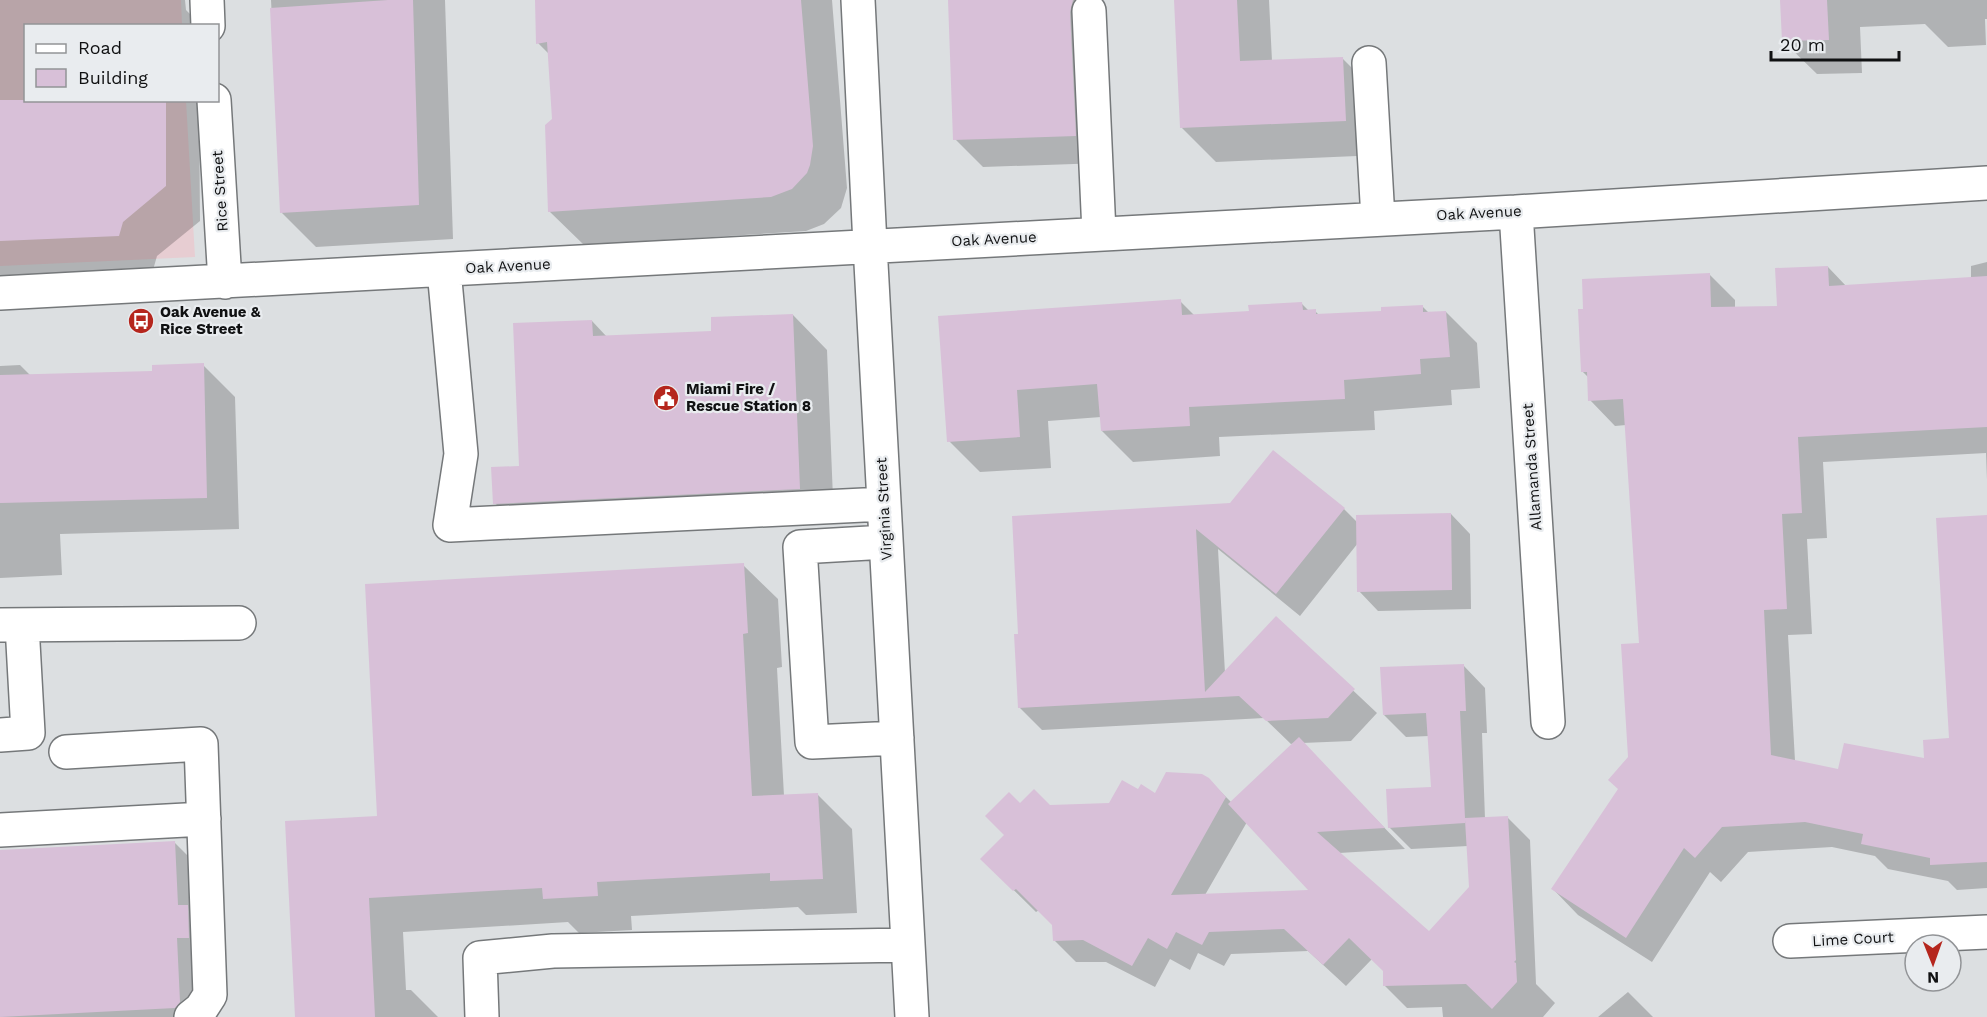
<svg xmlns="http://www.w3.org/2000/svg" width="1987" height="1017" viewBox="0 0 1987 1017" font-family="'Work Sans',sans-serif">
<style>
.commercial{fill:#e7cdd2}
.shadow{fill:#0003;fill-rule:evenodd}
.building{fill:#d8c0d8}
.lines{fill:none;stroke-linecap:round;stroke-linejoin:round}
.minor-casing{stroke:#75787a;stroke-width:36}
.minor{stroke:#fff;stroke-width:33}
.labels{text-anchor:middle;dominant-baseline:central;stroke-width:4.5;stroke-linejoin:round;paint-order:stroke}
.street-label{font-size:15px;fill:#101112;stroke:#e9ecef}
.poi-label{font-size:15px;font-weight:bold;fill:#101112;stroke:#e9ecef;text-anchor:start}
</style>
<rect width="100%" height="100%" fill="#dcdfe1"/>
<path class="commercial" d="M 0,0 L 181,0 L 182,25 L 26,26 L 26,100 L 186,101 L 195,257 L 0,266 Z"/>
<path class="shadow" d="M 0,0 L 185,0 L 186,10 L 199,23 L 199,26 L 26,26 L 26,100 L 199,100 L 200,221 L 157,256 L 153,270 L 0,276 Z
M 271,0 L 445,0 L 453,239 L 316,247 L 282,213 Z
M 537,0 L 832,0 L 847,188 L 841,208 L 824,224 L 806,231 L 584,245 L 549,211 L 554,120 L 550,55 L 538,43 Z
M 950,0 L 1092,0 L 1103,163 L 983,167 L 955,139 Z
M 1176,0 L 1269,0 L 1272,61 L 1342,58 L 1377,93 L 1380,155 L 1216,162 L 1181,127 Z
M 1782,0 L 1987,0 L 1987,19 L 1985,19 L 1986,45 L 1948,47 L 1925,24 L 1860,27 L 1862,73 L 1817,74 L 1783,41 Z
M 1987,262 L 1987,480 L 1986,453 L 1823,462 L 1827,538 L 1807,539 L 1812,634 L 1788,635 L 1795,761 L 1839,771 L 1926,760 L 1951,740 L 1987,516 L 1987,888 L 1957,890 L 1948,881 L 1888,869 L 1875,856 L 1832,847 L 1748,852 L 1721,882 L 1710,872 L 1652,962 L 1578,915 L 1553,889 L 1619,789 L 1630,757 L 1641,644 L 1626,425 L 1615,426 L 1590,400 L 1589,378 L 1582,371 L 1709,274 L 1735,300 L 1735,309 L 1778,308 L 1828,267 L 1847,287 L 1971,278 L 1971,266 Z
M 1180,301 L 1195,316 L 1250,313 L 1301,303 L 1309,311 L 1315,311 L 1319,315 L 1383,312 L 1422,306 L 1429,313 L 1446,312 L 1477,343 L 1480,388 L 1451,390 L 1452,405 L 1374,411 L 1375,430 L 1219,437 L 1220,456 L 1133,462 L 1102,431 L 1101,417 L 1048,421 L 1051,468 L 980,472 L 949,441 L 940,317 Z
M 793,315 L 827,350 L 834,523 L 529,538 L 495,503 L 520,467 L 592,321 L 607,337 L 713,333 Z
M 20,365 L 31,376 L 154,372 L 203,365 L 235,397 L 239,529 L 60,534 L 62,575 L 0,578 L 0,366 Z
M 1273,452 L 1344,509 L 1358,523 L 1451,514 L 1470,534 L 1471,609 L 1378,611 L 1359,591 L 1358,543 L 1300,616 L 1218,549 L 1225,673 L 1276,618 L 1377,713 L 1351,741 L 1302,743 L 1405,849 L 1339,853 L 1429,934 L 1471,888 L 1468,846 L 1411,849 L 1389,827 L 1432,788 L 1429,736 L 1406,737 L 1384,715 L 1463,665 L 1485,688 L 1487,733 L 1482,733 L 1485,819 L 1508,818 L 1530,840 L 1536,984 L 1555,1003 L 1543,1017 L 1443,1017 L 1442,1007 L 1407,1008 L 1385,986 L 1384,971 L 1372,959 L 1346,986 L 1308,951 L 1231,954 L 1224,966 L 1198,953 L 1190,970 L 1170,959 L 1155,987 L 1106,962 L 1076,962 L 1054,940 L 1054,924 L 1039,910 L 1036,912 L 982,859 L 1007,835 L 1021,805 L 1050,807 L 1110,805 L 1139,791 L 1156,795 L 1208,779 L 1232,803 L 1295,743 L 1291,744 L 1264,718 L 1042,730 L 1019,707 L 1015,636 L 1231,504 ZM 1247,822 L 1312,891 L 1205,895 Z
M 743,565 L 778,599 L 782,667 L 777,668 L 784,796 L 817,794 L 852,829 L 857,913 L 806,915 L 798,907 L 631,916 L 632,930 L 579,933 L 568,922 L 403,932 L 406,990 L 411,990 L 438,1017 L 297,1017 L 379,818 Z
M 175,843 L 209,877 L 213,1017 L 0,1017 L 0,851 Z
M 1628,992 L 1653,1017 L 1598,1017 Z"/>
<path class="building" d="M 388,0 L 413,0 L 419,205 L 280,213 L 270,8 Z
M 535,0 L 801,0 L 813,146 L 810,165 L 807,173 L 792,189 L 771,197 L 548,212 L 545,125 L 552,119 L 547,42 L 536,44 Z
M 948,0 L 1073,0 L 1070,12 L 1076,136 L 953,140 Z
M 1174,0 L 1237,0 L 1240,61 L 1343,57 L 1346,121 L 1180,128 Z
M 1780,0 L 1827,0 L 1829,40 L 1782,41 Z
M 0,100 L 166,100 L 166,186 L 123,222 L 119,236 L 0,241 Z
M 1828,266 L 1829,286 L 1987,276 L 1987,427 L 1798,437 L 1802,513 L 1782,514 L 1787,609 L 1764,610 L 1771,755 L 1838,769 L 1844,743 L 1924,758 L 1923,740 L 1949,738 L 1936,518 L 1987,515 L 1987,862 L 1930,865 L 1930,858 L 1861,844 L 1863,834 L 1805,822 L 1722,827 L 1695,858 L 1684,848 L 1626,938 L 1551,889 L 1618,789 L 1608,780 L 1628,757 L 1621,644 L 1639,643 L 1623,399 L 1588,401 L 1587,372 L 1581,372 L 1578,309 L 1583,309 L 1582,279 L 1710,273 L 1711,307 L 1777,306 L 1775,268 Z
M 1181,299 L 1182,315 L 1249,311 L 1248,305 L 1302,302 L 1303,310 L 1316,309 L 1316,314 L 1381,311 L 1381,307 L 1423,305 L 1423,312 L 1446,311 L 1450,357 L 1420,359 L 1421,374 L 1344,380 L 1345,399 L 1189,407 L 1190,426 L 1101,431 L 1097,384 L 1017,390 L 1020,437 L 947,442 L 938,316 Z
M 793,314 L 800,489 L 493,504 L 491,467 L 519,466 L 513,323 L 592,320 L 593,336 L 711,331 L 711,317 Z
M 204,363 L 207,498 L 0,503 L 0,375 L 152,371 L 152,365 Z
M 1273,450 L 1345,508 L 1276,594 L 1196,529 L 1205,692 L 1276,616 L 1355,689 L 1328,718 L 1266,721 L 1239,696 L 1018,708 L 1014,634 L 1018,634 L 1012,516 L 1230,503 Z
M 1451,513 L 1452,590 L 1357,592 L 1356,515 Z
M 744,563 L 748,633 L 743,634 L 752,796 L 818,793 L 823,879 L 770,881 L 770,873 L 597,882 L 598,896 L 543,899 L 542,888 L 369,898 L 375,1017 L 295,1017 L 285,821 L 377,816 L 365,584 Z
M 1464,664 L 1466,711 L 1460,711 L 1465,818 L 1508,816 L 1516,960 L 1514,962 L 1516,963 L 1517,982 L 1492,1009 L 1466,984 L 1383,986 L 1383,971 L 1349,938 L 1323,965 L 1284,929 L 1209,932 L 1202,945 L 1176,932 L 1167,949 L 1148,938 L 1132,966 L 1083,940 L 1053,941 L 1052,925 L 1016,889 L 1013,891 L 980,859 L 1004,835 L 985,816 L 1009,792 L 1020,803 L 1034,789 L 1050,805 L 1109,803 L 1122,780 L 1138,789 L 1141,784 L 1155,793 L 1166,772 L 1202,774 L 1209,778 L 1226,797 L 1171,895 L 1308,890 L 1228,804 L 1299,737 L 1385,828 L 1317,832 L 1429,931 L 1469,887 L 1465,820 L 1465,823 L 1388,828 L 1386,789 L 1431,787 L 1426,713 L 1383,715 L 1380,667 Z
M 175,841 L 178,905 L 188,905 L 189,938 L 177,938 L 180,1002 L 175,1008 L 0,1017 L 0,850 Z"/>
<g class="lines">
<g class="minor-casing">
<path id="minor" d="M 207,0 L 208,26
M 858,0 L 870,245 L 912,1017
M 1089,11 L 1099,233
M 1369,63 L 1378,219
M 214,100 L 225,282
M 1516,212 L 1548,722
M 444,270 L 461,454 L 450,525 L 884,504
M 0,293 L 1516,212 L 1987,183
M 886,542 L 800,547 L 812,742 L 897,738
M 0,625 L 239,623
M 0,735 L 28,733 L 22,625
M 66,752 L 201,744 L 210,995 L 201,1009 L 191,1017
M 0,830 L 204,819
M 1790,941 L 1987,932
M 482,1017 L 480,958 L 553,951 L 908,945"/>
</g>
<use href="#minor" class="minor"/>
</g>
<defs>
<g id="bus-disc" transform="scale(1.35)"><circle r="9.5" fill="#b5261d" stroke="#e9ecef"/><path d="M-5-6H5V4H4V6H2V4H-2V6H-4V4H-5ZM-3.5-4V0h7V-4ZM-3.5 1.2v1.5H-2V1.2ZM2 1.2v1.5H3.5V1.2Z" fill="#fff"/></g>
<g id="civic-disc" transform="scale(1.35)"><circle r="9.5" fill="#b5261d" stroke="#e9ecef"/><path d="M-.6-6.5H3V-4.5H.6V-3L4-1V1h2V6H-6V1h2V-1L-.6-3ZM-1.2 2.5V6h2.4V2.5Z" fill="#fff"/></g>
</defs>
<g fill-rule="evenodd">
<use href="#bus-disc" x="141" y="321"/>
<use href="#civic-disc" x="666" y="398"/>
</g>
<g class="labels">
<g class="street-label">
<text transform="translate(220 191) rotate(-94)">Rice Street</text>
<text transform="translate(1479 213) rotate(-3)">Oak Avenue</text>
<text transform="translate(994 239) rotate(-3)">Oak Avenue</text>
<text transform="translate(508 266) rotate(-3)">Oak Avenue</text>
<text transform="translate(1532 467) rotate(-94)">Allamanda Street</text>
<text transform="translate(884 509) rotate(-93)">Virginia Street</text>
<text transform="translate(1853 939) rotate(-3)">Lime Court</text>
</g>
<g class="poi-label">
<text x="160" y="312">Oak Avenue &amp;<tspan x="160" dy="17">Rice Street</tspan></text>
<text x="686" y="389">Miami Fire /<tspan x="686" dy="17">Rescue Station 8</tspan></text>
</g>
</g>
<rect x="24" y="24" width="195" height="78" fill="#e9ecef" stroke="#929497" stroke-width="1.5"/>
<rect x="36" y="44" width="30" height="9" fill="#ffffff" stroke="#929497" stroke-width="1.5"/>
<text x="78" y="54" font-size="18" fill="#101112">Road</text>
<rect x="36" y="69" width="30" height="18" fill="#d8c0d8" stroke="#929497" stroke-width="1.5"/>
<text x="78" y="84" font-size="18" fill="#101112">Building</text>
<g transform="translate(1933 963) rotate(179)"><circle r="28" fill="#e9ecef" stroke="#929497" stroke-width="1.5"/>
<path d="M0-4.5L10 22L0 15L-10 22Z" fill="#b5261d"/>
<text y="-9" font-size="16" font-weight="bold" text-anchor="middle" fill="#101112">N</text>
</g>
<path d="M1771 51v9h128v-9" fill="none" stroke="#101112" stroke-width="3"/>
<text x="1780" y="51" font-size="18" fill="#101112" stroke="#e9ecef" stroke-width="4.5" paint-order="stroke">20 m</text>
</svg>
